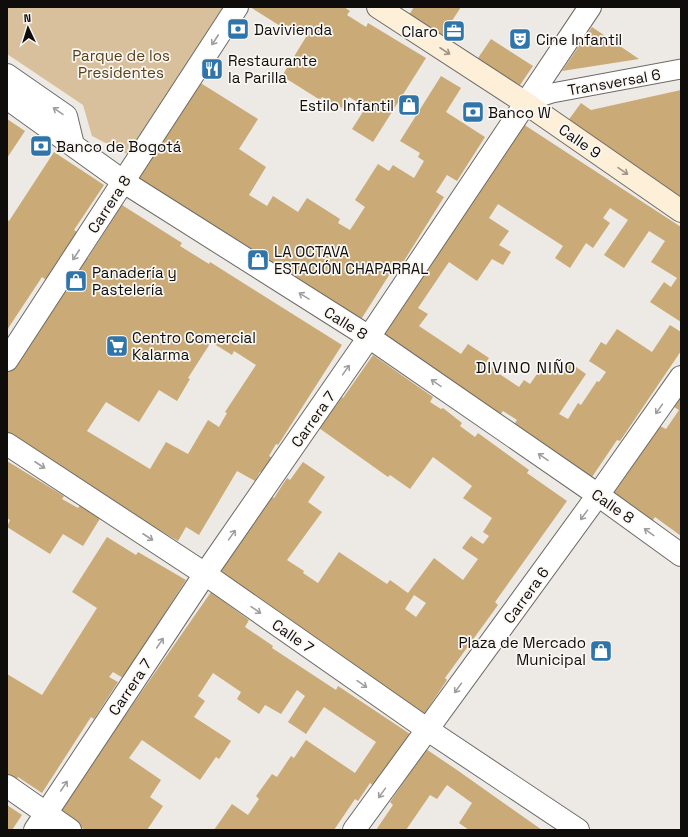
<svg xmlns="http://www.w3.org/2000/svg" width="688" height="837" viewBox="0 0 688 837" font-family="'Space Grotesk',sans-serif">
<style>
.green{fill:#d8c09c}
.building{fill:#caaa77;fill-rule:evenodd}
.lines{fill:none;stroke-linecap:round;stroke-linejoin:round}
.pedestrian-casing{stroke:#6d6b67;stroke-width:21}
.minor-casing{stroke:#6d6b67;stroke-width:24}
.secondary-casing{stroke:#6d6b67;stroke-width:24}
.pedestrian{stroke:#fff;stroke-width:19}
.minor{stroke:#fff;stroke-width:22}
.secondary{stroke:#feefd8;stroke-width:22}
.oneway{stroke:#9f9e9e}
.oneway2{stroke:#9e9586}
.labels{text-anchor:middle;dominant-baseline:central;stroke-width:3.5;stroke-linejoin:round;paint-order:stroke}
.poi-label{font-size:15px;fill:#0e0d0c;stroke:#faf7f3;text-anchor:start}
.park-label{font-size:15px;fill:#574018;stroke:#faf7f3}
.street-label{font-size:15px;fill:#0e0d0c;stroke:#faf7f3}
.neighbourhood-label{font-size:16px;letter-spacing:1px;fill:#0e0d0c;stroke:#faf7f3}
</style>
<rect width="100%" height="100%" fill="#edeae5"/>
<path class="green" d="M 7,7 L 224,7 L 129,155 L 92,136 L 83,105 L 7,54 Z"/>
<path class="building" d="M 250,7 L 344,7 L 350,11 L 347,15 L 366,27 L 368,23 L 426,58 L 373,142 L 352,129 L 366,107 L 349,97 L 342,108 L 322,97 L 320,100 L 317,98 L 282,76 L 306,37 L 287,25 L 285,29 Z
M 414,7 L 461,7 L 440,39 L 407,18 Z
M 592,27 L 639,59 L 562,71 Z
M 491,39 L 533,66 L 518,88 L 476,61 Z
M 441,76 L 461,88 L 446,112 L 485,137 L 457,181 L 447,175 L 436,192 L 444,197 L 402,264 L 398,261 L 360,321 L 137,181 L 199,82 L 258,119 L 239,149 L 266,167 L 249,195 L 267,206 L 273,196 L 298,212 L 307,198 L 340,219 L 338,223 L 350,230 L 365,207 L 355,200 L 378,164 L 389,171 L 393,165 L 414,178 L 424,161 L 418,157 L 420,153 L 400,141 Z
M 681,90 L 681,197 L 678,202 L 567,122 L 581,103 L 591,110 Z
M 7,119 L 25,131 L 7,158 Z
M 523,124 L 681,227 L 681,322 L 650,302 L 664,282 L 671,287 L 677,278 L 651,262 L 665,241 L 649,231 L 624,268 L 604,255 L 628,220 L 610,208 L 603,218 L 610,223 L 593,248 L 586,243 L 570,268 L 555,258 L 563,246 L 498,204 L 489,218 L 509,231 L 499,245 L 511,252 L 503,265 L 492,259 L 477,281 L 449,262 L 418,308 L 428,314 L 419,326 L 461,354 L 468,344 L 489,358 L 486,363 L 496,369 L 495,371 L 519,387 L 524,380 L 530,384 L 544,364 L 560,375 L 569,362 L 586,374 L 559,414 L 568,419 L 578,403 L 581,405 L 597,381 L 599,382 L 606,372 L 589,361 L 601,342 L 606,345 L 617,329 L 652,352 L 670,325 L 681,332 L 681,351 L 620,441 L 617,440 L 590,480 L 511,429 L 517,420 L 503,411 L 500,415 L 383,334 L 483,187 L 482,186 Z
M 54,152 L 104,185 L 74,230 L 77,232 L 46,280 L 42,277 L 7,330 L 7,220 L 9,221 Z
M 122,205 L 182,243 L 180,246 L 209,264 L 210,262 L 342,345 L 278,445 L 276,444 L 269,456 L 274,459 L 264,474 L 260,472 L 255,481 L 237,471 L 199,535 L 186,527 L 178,541 L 125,510 L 7,433 L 7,372 L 62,289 L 67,292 L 78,275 L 73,272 L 83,256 L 88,258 ZM 211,342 L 232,355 L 234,351 L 256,365 L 225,412 L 227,413 L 219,427 L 208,420 L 188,454 L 166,442 L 150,469 L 87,431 L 106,402 L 139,422 L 159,390 L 177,401 L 190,379 L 188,378 Z
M 373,355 L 433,397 L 430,402 L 441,409 L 443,408 L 462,423 L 460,426 L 475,437 L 478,433 L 529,470 L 527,473 L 567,501 L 495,602 L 498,605 L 445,678 L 447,680 L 422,717 L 214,572 L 237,538 L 241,542 L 272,497 L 274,498 L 287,478 L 290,480 L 303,462 L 325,477 L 308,502 L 322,512 L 287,560 L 304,571 L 303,573 L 318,583 L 339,552 L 387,584 L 390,580 L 408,593 L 434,558 L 463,580 L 478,559 L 462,548 L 471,536 L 483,544 L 489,536 L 483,532 L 492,518 L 463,498 L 472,486 L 433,457 L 410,489 L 390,475 L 388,477 L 319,428 L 342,397 L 343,398 ZM 414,595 L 426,603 L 416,617 L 405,609 Z
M 681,396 L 681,536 L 655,517 L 651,523 L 607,491 L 660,426 L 666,429 L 679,410 L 674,407 Z
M 7,461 L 64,496 L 62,499 L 78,508 L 81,504 L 101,517 L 83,546 L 63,534 L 50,554 L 7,527 L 10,520 L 7,518 Z
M 107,537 L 136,555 L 138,552 L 186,580 L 123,678 L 113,672 L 109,677 L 118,682 L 94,719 L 91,717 L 42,793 L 18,777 L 16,781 L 7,775 L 7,674 L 42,695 L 97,608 L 72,592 Z
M 211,592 L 249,620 L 245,627 L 273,646 L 272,648 L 336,690 L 338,686 L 410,734 L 374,786 L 370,783 L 358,801 L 355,799 L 334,830 L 214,830 L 232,804 L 248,815 L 259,799 L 256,796 L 272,774 L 277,777 L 291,756 L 294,758 L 306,740 L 355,773 L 376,742 L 324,707 L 306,734 L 288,722 L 305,696 L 297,690 L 281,714 L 265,705 L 259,714 L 237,699 L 241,692 L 213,673 L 198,696 L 205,701 L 194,717 L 231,741 L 219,759 L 216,757 L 200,780 L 142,740 L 129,758 L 161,780 L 150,797 L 163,806 L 147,830 L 85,830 L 58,812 Z
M 426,749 L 457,770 L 542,830 L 469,830 L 459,823 L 472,803 L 447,785 L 437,799 L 430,795 L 406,830 L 376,830 L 393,805 L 390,802 Z
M 7,805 L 22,815 L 12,830 L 7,830 Z"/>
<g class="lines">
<g class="pedestrian-casing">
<path id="pedestrian" d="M 524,102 L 552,93 L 681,69"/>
</g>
<g class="minor-casing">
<path id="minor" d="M 7,75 L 66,116 L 73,145
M 7,98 L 124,182 L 369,337 L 598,495 L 681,555
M 7,360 L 237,7
M 7,444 L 205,574 L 428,730 L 578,830
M 7,786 L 70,830
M 35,830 L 205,574 L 369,337 L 590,7
M 354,830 L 598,495 L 681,377"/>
</g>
<g class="secondary-casing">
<path id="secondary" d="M 378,7 L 524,102 L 681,211"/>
</g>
<use href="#pedestrian" class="pedestrian"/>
<use href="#minor" class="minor"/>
<use href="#secondary" class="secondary"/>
</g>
<defs><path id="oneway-shaft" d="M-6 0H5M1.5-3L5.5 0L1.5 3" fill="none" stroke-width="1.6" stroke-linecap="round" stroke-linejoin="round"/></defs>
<g class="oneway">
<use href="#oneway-shaft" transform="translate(215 40) rotate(123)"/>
<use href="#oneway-shaft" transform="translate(58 111) rotate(-145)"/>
<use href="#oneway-shaft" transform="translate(76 255) rotate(123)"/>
<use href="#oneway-shaft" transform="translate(304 296) rotate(-148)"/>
<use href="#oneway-shaft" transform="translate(346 370) rotate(-55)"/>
<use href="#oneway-shaft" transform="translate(436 383) rotate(-145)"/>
<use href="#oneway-shaft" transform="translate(659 409) rotate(125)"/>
<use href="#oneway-shaft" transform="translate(543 457) rotate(-145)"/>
<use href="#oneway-shaft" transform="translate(40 465) rotate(33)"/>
<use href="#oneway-shaft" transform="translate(584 515) rotate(126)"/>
<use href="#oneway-shaft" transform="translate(649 532) rotate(-144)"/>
<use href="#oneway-shaft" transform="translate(232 535) rotate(-55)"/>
<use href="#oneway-shaft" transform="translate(148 537) rotate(33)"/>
<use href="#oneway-shaft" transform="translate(256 610) rotate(35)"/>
<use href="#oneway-shaft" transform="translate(160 643) rotate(-56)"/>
<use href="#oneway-shaft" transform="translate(362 684) rotate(35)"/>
<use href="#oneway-shaft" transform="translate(458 688) rotate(126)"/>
<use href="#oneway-shaft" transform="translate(64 786) rotate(-56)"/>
<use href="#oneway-shaft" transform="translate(382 793) rotate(126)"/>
</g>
<g class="oneway2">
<use href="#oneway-shaft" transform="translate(445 51) rotate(33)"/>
<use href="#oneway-shaft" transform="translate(623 171) rotate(35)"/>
</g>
<defs>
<g id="bank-square" transform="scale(1.15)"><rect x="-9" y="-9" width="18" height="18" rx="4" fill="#3075aa" stroke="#faf7f3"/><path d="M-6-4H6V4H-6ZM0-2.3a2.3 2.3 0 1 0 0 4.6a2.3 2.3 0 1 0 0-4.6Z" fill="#fff"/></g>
<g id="office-square" transform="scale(1.15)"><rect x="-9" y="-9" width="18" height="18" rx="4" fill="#3075aa" stroke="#faf7f3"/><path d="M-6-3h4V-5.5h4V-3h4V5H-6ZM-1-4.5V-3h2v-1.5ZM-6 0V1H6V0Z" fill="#fff"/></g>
<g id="theatre-square" transform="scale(1.15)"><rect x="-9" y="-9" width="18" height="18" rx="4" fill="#3075aa" stroke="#faf7f3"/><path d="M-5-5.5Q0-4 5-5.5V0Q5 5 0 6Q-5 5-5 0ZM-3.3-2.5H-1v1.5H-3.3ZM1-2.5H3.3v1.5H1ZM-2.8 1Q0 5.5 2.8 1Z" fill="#fff"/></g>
<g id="restaurant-square" transform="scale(1.15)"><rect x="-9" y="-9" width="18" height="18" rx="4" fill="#3075aa" stroke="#faf7f3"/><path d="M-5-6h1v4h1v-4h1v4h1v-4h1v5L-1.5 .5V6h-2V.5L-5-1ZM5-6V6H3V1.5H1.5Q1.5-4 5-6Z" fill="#fff"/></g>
<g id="shop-square" transform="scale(1.15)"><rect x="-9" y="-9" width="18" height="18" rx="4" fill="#3075aa" stroke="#faf7f3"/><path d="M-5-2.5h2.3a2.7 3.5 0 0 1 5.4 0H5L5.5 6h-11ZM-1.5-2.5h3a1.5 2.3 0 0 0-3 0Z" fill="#fff"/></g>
<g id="supermarket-square" transform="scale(1.15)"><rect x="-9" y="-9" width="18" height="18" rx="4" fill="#3075aa" stroke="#faf7f3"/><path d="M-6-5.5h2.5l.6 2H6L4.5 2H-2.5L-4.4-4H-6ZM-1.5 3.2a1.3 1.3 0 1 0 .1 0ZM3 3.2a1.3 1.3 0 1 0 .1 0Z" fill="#fff"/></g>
</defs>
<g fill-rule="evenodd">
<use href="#bank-square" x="238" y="29"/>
<use href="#office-square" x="454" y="31"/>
<use href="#theatre-square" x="520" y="39"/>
<use href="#restaurant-square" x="212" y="69"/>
<use href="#shop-square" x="409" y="105"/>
<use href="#bank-square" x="473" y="112"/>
<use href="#bank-square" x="41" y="146"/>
<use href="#shop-square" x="258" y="260"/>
<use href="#shop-square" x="76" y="281"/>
<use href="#supermarket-square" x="117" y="346"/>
<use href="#shop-square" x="601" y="651"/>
</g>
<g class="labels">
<g class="poi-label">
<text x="254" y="29">Davivienda</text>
<text x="438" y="31" text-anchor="end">Claro</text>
<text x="536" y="39">Cine Infantil</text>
<text x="228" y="60">Restaurante<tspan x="228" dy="17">la Parilla</tspan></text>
<text x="394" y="105" text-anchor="end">Estilo Infantil</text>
<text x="488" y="112">Banco W</text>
<text x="56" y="146">Banco de Bogotá</text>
<text x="274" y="251">LA OCTAVA<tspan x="274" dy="17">ESTACIÓN CHAPARRAL</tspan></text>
<text x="92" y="272">Panadería y<tspan x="92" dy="17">Pastelería</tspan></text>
<text x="132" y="337">Centro Comercial<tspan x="132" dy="17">Kalarma</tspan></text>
<text x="586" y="642" text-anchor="end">Plaza de Mercado<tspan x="586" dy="17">Municipal</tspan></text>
</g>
<g class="park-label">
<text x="121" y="55">Parque de los<tspan x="121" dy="17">Presidentes</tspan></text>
</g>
<g class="street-label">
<text transform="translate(614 82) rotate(-10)">Transversal 6</text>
<text transform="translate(580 141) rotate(35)">Calle 9</text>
<text transform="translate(109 204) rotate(-57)">Carrera 8</text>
<text transform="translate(346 323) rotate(32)">Calle 8</text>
<text transform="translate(313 419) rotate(-55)">Carrera 7</text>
<text transform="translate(613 506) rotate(35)">Calle 8</text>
<text transform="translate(526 595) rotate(-54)">Carrera 6</text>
<text transform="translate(293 636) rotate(35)">Calle 7</text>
<text transform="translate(130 687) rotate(-56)">Carrera 7</text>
</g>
<g class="neighbourhood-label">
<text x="526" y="367">DIVINO NIÑO</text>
</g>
</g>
<rect width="688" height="837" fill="none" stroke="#0e0d0c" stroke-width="16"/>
<g transform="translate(28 28) rotate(356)" stroke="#faf7f3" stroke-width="3" paint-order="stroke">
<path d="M0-3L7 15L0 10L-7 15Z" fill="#0e0d0c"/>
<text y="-6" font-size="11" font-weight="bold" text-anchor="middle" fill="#0e0d0c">N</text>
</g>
</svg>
